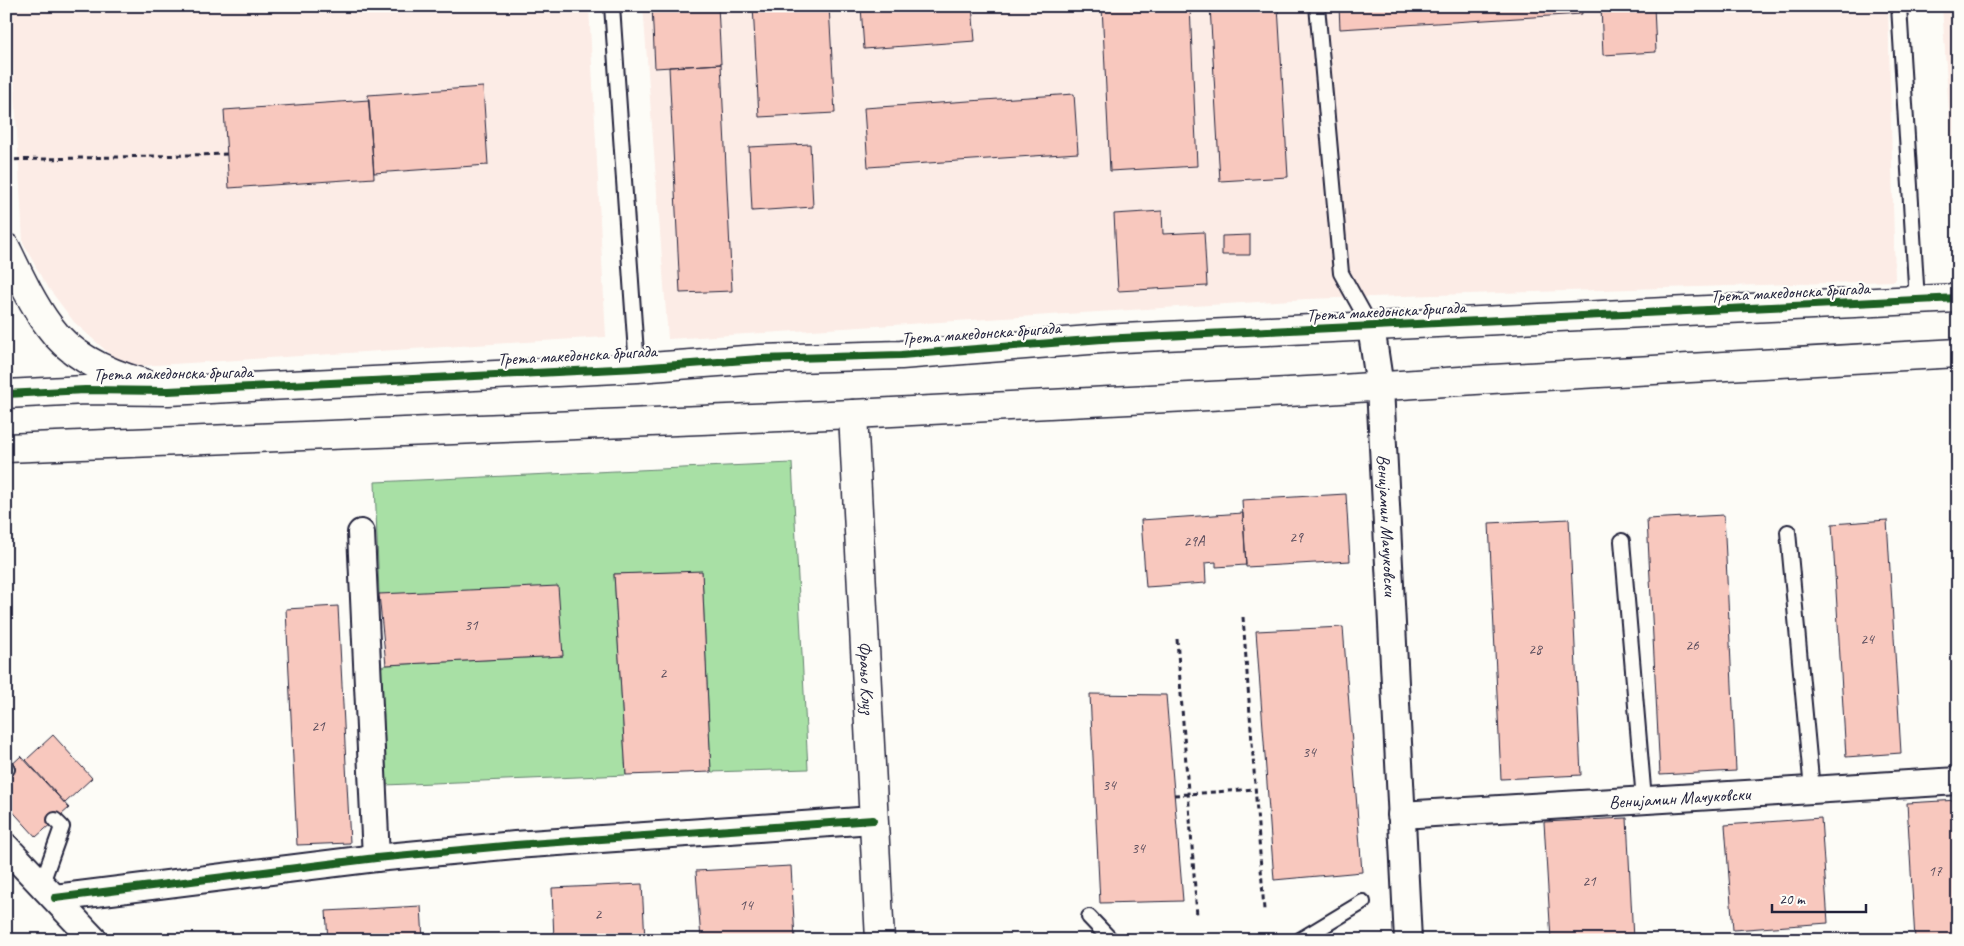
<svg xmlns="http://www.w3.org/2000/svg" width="1964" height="946" viewBox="0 0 1964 946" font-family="Caveat,sans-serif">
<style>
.built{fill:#fcece6}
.green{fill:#a8e0a5;stroke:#658170}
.building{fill:#f8c8be;stroke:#22223b}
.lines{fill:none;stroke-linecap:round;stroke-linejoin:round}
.lane-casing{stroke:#22223b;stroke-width:18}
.street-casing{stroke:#22223b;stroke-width:30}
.secondary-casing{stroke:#22223b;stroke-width:31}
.path{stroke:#22223b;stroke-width:3;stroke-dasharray:5 4;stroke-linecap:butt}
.lane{stroke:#fdfcf7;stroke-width:14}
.street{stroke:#fdfcf7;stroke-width:26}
.secondary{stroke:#fdfcf7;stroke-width:28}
.cycleway-casing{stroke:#fdfcf7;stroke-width:11}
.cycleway{stroke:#1b5e20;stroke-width:8}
.labels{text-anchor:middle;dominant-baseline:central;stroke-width:4.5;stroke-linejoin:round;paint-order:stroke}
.number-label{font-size:15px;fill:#584c5c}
.street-label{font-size:18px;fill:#22223b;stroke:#fdfcf7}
</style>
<rect width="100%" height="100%" fill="#fdfcf7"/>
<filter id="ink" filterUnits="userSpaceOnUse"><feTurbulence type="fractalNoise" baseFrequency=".02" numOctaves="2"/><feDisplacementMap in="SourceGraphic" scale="10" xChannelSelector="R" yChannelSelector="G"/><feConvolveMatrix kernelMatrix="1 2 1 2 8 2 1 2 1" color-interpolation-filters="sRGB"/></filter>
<g filter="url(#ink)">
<path class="built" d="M 10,6 L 589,6 L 606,337 L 124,367 L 74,322 L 44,282 L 23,243 Z
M 643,6 L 1888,6 L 1895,281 L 1307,299 L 668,339 Z
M 1942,6 L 1958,6 L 1958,251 Z"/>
<path class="green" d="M 792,463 L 808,769 L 711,772 L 702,572 L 614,574 L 626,775 L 385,785 L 378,669 L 386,665 L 562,656 L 379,594 L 375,482 Z"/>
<path class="building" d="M 652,6 L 718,6 L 721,64 L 655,68 Z
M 753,6 L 829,6 L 835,113 L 759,117 Z
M 972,6 L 975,41 L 864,49 L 861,7 Z
M 1102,6 L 1190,6 L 1197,166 L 1110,171 Z
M 1210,6 L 1278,6 L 1288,177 L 1220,181 Z
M 1339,6 L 1581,6 L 1582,14 L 1340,29 Z
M 1601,6 L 1654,6 L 1656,52 L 1603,55 Z
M 721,64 L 732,291 L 680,293 L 669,67 Z
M 483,87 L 488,165 L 374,173 L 368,95 Z
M 1074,94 L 1078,153 L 868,167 L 864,108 Z
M 369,100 L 374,178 L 229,188 L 224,110 Z
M 810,144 L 813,207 L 752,211 L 749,147 Z
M 1162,211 L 1163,234 L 1204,232 L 1207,286 L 1118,291 L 1114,214 Z
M 1250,235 L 1250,255 L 1222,255 L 1222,236 Z
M 1346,494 L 1350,561 L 1246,567 L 1242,500 Z
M 1243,513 L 1246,565 L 1216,567 L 1216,562 L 1205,563 L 1206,583 L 1146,587 L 1141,520 Z
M 1724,515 L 1736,771 L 1660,775 L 1647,519 Z
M 1569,519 L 1581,775 L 1501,779 L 1489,523 Z
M 1887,520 L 1901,753 L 1846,757 L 1832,524 Z
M 702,571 L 711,772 L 626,775 L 614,574 Z
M 558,586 L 563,656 L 386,665 L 379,594 Z
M 338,606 L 350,843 L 297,845 L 286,609 Z
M 1343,627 L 1362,872 L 1274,880 L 1256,631 Z
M 1090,694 L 1166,695 L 1183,901 L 1100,903 Z
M 53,735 L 92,778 L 65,803 L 26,760 Z
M 21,756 L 69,808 L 36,837 L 6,804 L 6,770 Z
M 1958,800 L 1958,940 L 1915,940 L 1907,803 Z
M 1627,818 L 1633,940 L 1551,940 L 1544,822 Z
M 1821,818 L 1828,923 L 1733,930 L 1725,825 Z
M 791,866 L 795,940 L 701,940 L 696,871 Z
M 642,884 L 645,940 L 554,940 L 552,888 Z
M 421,906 L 423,940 L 328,940 L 326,911 Z
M 45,935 L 45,940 L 6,940 L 6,938 Z"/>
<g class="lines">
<g class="lane-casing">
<path id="lane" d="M 612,6 L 637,368
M 1317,6 L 1341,273 L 1371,327
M 1899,6 L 1917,301
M 1788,532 L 1812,790
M 1622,541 L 1644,800
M 6,767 L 7,769
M 42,883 L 62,827 L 55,820
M 1089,917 L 1111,940
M 1300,940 L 1363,902"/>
</g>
<g class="street-casing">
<g id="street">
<path id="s1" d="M 1371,327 L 1380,387 L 1408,940"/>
<path d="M 361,533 L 376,858"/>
<path id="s2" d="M 1401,815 L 1958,781"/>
<path d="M 6,847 L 94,940"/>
<path d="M 55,898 L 376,858 L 515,845 L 873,820"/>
</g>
</g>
<g class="secondary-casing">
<g id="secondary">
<path d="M 6,248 C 19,275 32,303 49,326 C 71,357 108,373 143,383"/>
<path d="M 6,394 L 85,390 L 168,391 L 637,368 L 759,359 L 901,355 L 1102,339 L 1958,298"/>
<path id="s3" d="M 853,414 L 880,940"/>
<path d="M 6,448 L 853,414 L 1326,390 L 1475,380 L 1958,353"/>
</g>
</g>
<path class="path" d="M 6,160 L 227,154
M 1243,617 L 1264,910
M 1177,639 L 1197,916
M 1174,795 L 1255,789"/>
<use href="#lane" class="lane"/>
<use href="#street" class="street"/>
<use href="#secondary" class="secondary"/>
<g class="cycleway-casing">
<path id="cycleway" d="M 6,394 L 85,390 L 168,391 L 637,368 L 759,359 L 901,355 L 1102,339 L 1958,298
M 55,898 L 376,858 L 515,845 L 873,820"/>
</g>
<use href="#cycleway" class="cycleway"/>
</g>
</g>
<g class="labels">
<g class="number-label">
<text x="1296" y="537">29</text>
<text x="1194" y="541">29А</text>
<text x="471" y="625">31</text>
<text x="1867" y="639">24</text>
<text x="1692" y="645">26</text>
<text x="1535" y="649">28</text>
<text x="663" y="673">2</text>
<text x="318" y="726">21</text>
<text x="1309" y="752">34</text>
<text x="1109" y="785">34</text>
<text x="1138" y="848">34</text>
<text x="1935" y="871">17</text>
<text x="1589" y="881">21</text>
<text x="746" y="905">14</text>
<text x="598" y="914">2</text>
</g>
<g class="street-label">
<text transform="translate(1790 292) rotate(-3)">Трета македонска бригада</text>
<text transform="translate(1386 311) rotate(-3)">Трета македонска бригада</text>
<text transform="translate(981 333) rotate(-4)">Трета македонска бригада</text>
<text transform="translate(577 355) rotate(-3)">Трета македонска бригада</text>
<text transform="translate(173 373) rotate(-1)">Трета македонска бригада</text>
<text stroke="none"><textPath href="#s1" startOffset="199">Венијамин Мачуковски</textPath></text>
<text stroke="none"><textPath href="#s3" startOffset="264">Фрањо Клуз</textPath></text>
<text stroke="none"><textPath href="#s2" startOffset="279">Венијамин Мачуковски</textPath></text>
</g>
</g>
<rect width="1964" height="946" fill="none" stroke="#fdfcf7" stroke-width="25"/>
<rect x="12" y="12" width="1939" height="921" fill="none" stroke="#22223b" stroke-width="2" filter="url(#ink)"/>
<path d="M1772 904v8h94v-8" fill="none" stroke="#22223b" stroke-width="2.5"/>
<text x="1779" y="904" font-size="15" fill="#22223b" stroke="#fdfcf7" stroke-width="4" paint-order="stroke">20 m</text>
</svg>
